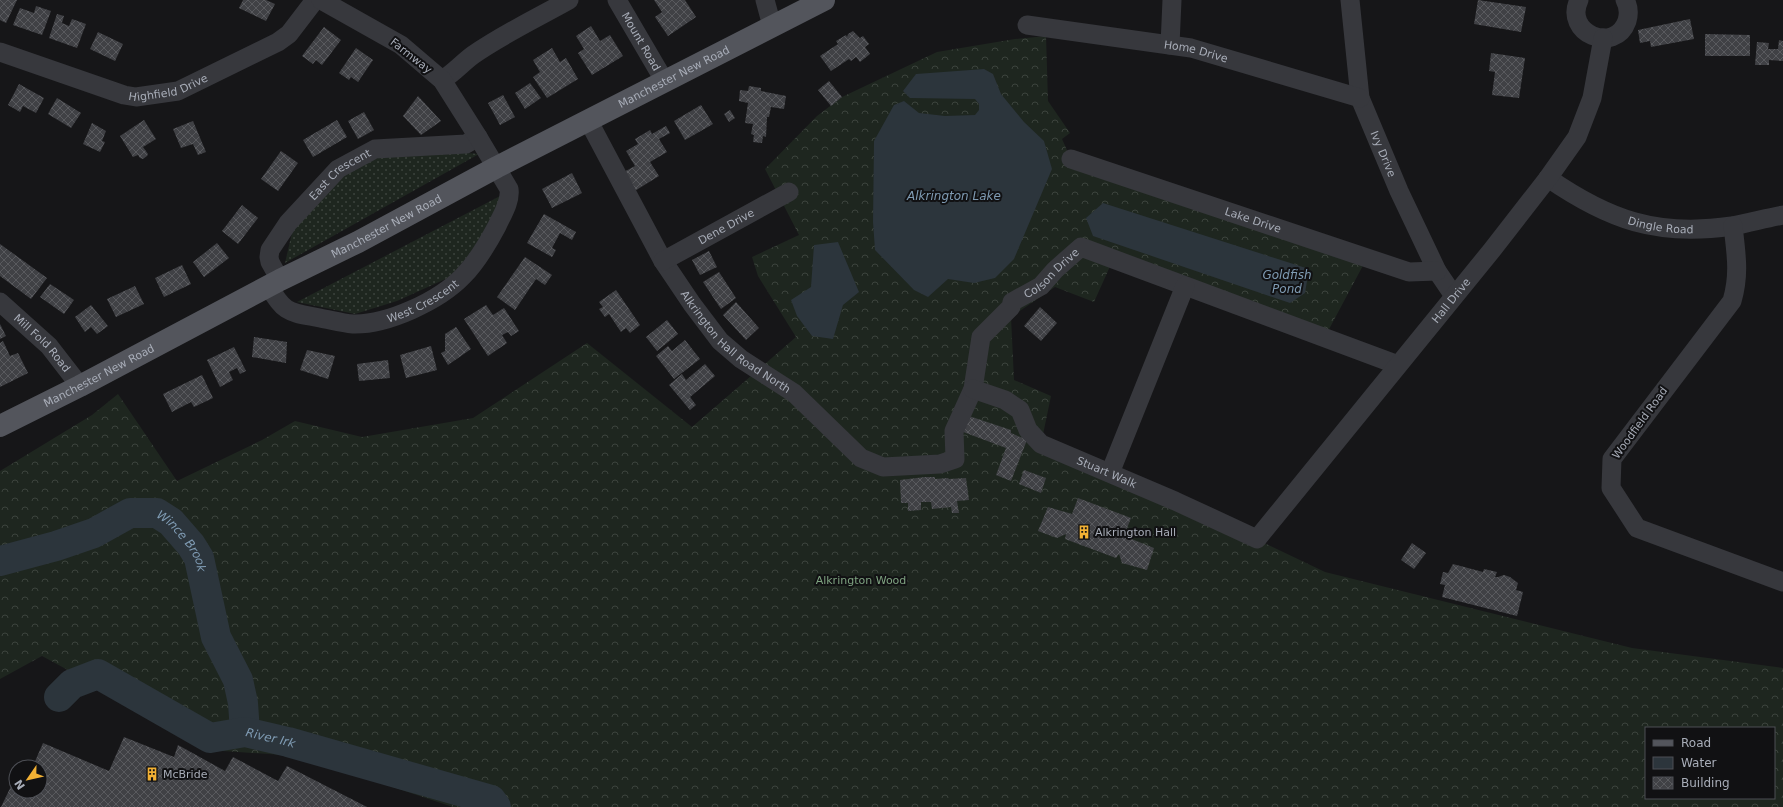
<svg xmlns="http://www.w3.org/2000/svg" width="1783" height="807" viewBox="0 0 1783 807" font-family="'DejaVu Sans',sans-serif">
<style>
.grass{fill:url(#grass-dots)}
.forest{fill:url(#forest-crowns);fill-rule:evenodd}
.water{fill:#2c353c}
.lines{fill:none;stroke-linecap:round;stroke-linejoin:round}
.river{stroke:#2c353c;stroke-width:30}
.building{fill:url(#building-cross-hatch)}
.minor{stroke:#37383d;stroke-width:19}
.major{stroke:#53555c;stroke-width:22}
.labels{text-anchor:middle;dominant-baseline:central;stroke-width:4;stroke-linejoin:round;paint-order:stroke}
.street-label{font-size:11px;fill:#a8adb8;stroke:#111113}
.poi-label{font-size:11px;fill:#a8adb8;stroke:#111113;text-anchor:start}
.park-label{font-size:11px;fill:#7fa381;stroke:#111113}
.water-label{font-size:12px;font-style:italic;fill:#7f9bb3;stroke:#111113}
</style>
<defs>
<pattern id="grass-dots" width="8" height="8" patternUnits="userSpaceOnUse"><rect width="8" height="8" fill="#1e261f"/><path d="M2 2h.1M6 6h.1" fill="none" stroke="#3c433d" stroke-width="1.8" stroke-linecap="round"/></pattern>
<pattern id="forest-crowns" width="20" height="18" patternUnits="userSpaceOnUse"><rect width="20" height="18" fill="#1e261f"/><path d="M2 6a3 3 0 1 1 6 0M12 15a3 3 0 1 1 6 0" fill="none" stroke="#3c433d"/></pattern>
<pattern id="building-cross-hatch" width="8" height="8" patternUnits="userSpaceOnUse"><rect width="8" height="8" fill="#404145"/><path d="M0 0l8 8M0 8l8-8" fill="none" stroke="#595a5e"/></pattern>
</defs>
<rect width="100%" height="100%" fill="#161618"/>
<path class="grass" d="M 443,151 L 479,154 L 285,263 L 294,224 L 328,187 L 356,167 L 383,156 Z
M 502,195 L 487,234 L 450,277 L 397,301 L 355,314 L 297,302 Z"/>
<path class="forest" d="M 1046,36 L 1048,101 L 1070,133 L 1062,139 L 1071,159 L 1367,258 L 1327,333 L 1112,262 L 1094,302 L 1055,287 L 1011,317 L 1014,380 L 1051,396 L 1041,444 L 1199,512 L 1325,572 L 1632,648 L 1783,668 L 1783,807 L 453,807 L 299,756 L 223,751 L 206,745 L 42,656 L 0,679 L 0,471 L 92,415 L 118,394 L 177,481 L 262,440 L 295,421 L 362,437 L 473,418 L 587,343 L 692,427 L 796,337 L 758,276 L 752,257 L 799,235 L 765,169 L 817,116 L 842,97 L 937,52 L 1015,39 ZM 1646,728 L 1774,728 L 1774,798 L 1646,798 Z"/>
<path class="water" d="M 984,69 L 993,74 L 1001,94 L 1024,122 L 1044,141 L 1052,169 L 1014,259 L 995,278 L 974,283 L 948,279 L 928,297 L 914,290 L 875,250 L 873,222 L 874,141 L 894,105 L 904,101 L 919,113 L 945,116 L 975,115 L 979,110 L 979,104 L 975,99 L 910,98 L 903,91 L 916,74 Z
M 1103,203 L 1309,269 L 1305,293 L 1290,303 L 1093,236 L 1086,218 Z
M 838,242 L 859,292 L 843,305 L 833,339 L 812,336 L 797,316 L 791,300 L 811,287 L 814,245 Z"/>
<g class="lines">
<g class="river">
<path id="s1" d="M 0,561 L 56,546 L 94,533 L 130,513 L 157,513 L 171,522 L 191,545 L 199,558 L 216,637 L 238,680 L 243,703 L 245,732"/>
<path id="s2" d="M 59,697 L 72,684 L 98,674 L 210,738 L 245,732 L 288,742 L 491,800 L 496,807"/>
</g>
</g>
<path class="building" d="M 0,0 L 17,0 L 6,23 L 0,20 Z
M 243,0 L 266,0 L 275,4 L 266,21 L 239,8 Z
M 654,0 L 685,0 L 696,17 L 668,36 L 655,17 L 662,12 Z
M 1478,0 L 1526,7 L 1521,32 L 1474,24 Z
M 36,6 L 51,11 L 42,35 L 13,25 L 20,8 L 34,13 Z
M 57,14 L 64,16 L 62,23 L 69,26 L 72,19 L 86,24 L 77,48 L 49,38 Z
M 1690,19 L 1694,39 L 1651,47 L 1650,41 L 1640,43 L 1638,30 Z
M 591,26 L 600,41 L 610,35 L 623,56 L 592,75 L 578,53 L 584,49 L 576,36 Z
M 324,27 L 341,40 L 322,65 L 316,60 L 313,64 L 302,56 Z
M 853,31 L 860,38 L 863,36 L 869,44 L 865,47 L 870,54 L 860,62 L 856,57 L 851,61 L 849,59 L 831,71 L 820,56 L 838,44 L 836,41 L 846,35 L 847,37 L 848,34 Z
M 98,32 L 123,44 L 115,61 L 90,49 Z
M 1705,34 L 1750,35 L 1750,56 L 1705,56 Z
M 1779,40 L 1783,41 L 1783,61 L 1769,60 L 1769,65 L 1755,65 L 1757,42 L 1769,43 L 1768,49 L 1778,49 Z
M 356,48 L 373,60 L 358,82 L 351,77 L 349,80 L 339,73 Z
M 552,48 L 560,62 L 566,58 L 578,79 L 547,98 L 533,77 L 540,72 L 533,60 Z
M 1491,53 L 1525,58 L 1519,98 L 1492,95 L 1495,72 L 1489,71 Z
M 829,81 L 842,97 L 831,106 L 818,90 Z
M 530,83 L 541,98 L 525,109 L 515,93 Z
M 19,84 L 44,98 L 36,113 L 23,106 L 20,112 L 8,105 Z
M 749,86 L 761,88 L 761,91 L 786,96 L 784,109 L 771,107 L 769,117 L 767,117 L 766,137 L 763,136 L 762,143 L 753,142 L 754,135 L 751,134 L 753,124 L 745,123 L 748,103 L 739,101 L 740,90 L 748,91 Z
M 503,95 L 515,117 L 500,125 L 488,103 Z
M 418,96 L 441,121 L 421,135 L 403,116 Z
M 57,98 L 81,113 L 71,128 L 48,114 Z
M 701,105 L 713,124 L 685,140 L 674,121 Z
M 730,110 L 735,118 L 729,122 L 724,114 Z
M 364,112 L 374,130 L 358,139 L 348,121 Z
M 144,120 L 156,139 L 143,147 L 148,154 L 147,156 L 143,159 L 140,158 L 138,155 L 133,157 L 120,136 Z
M 337,120 L 347,137 L 313,157 L 303,140 Z
M 193,121 L 206,152 L 198,155 L 193,144 L 181,148 L 173,129 Z
M 92,123 L 106,131 L 102,141 L 105,142 L 100,152 L 83,144 Z
M 666,126 L 670,133 L 659,139 L 667,152 L 650,162 L 659,176 L 633,192 L 622,173 L 635,166 L 626,151 L 638,144 L 635,139 L 650,130 L 652,134 Z
M 281,151 L 298,163 L 278,191 L 261,179 Z
M 572,173 L 582,193 L 552,208 L 542,189 Z
M 242,205 L 258,218 L 238,244 L 222,231 Z
M 544,214 L 576,232 L 572,240 L 560,233 L 552,248 L 556,250 L 552,257 L 527,243 Z
M 217,243 L 229,258 L 204,277 L 193,262 Z
M 0,244 L 47,278 L 31,299 L 0,276 Z
M 709,251 L 717,267 L 700,275 L 692,260 Z
M 525,257 L 552,275 L 545,285 L 536,279 L 515,310 L 497,297 Z
M 182,265 L 191,284 L 164,297 L 155,278 Z
M 719,272 L 736,298 L 721,309 L 703,282 Z
M 50,284 L 74,300 L 64,314 L 40,297 Z
M 135,286 L 144,304 L 116,317 L 107,299 Z
M 616,290 L 640,325 L 630,333 L 626,328 L 621,332 L 609,314 L 605,317 L 599,309 L 603,307 L 599,302 Z
M 736,302 L 759,328 L 746,340 L 723,315 Z
M 91,305 L 108,326 L 97,334 L 91,327 L 85,332 L 75,317 Z
M 486,305 L 493,315 L 504,308 L 519,331 L 511,336 L 508,332 L 502,335 L 507,343 L 488,356 L 464,319 Z
M 1040,307 L 1057,323 L 1041,341 L 1024,326 Z
M 667,320 L 678,334 L 657,351 L 646,337 Z
M 0,324 L 6,336 L 0,339 Z
M 456,327 L 471,349 L 448,365 L 441,353 L 445,351 L 445,334 Z
M 254,337 L 287,342 L 286,363 L 252,357 Z
M 685,340 L 700,359 L 674,379 L 656,356 L 668,346 L 672,351 Z
M 3,341 L 10,356 L 18,353 L 28,373 L 0,387 L 0,343 Z
M 431,346 L 437,370 L 406,378 L 400,355 Z
M 234,347 L 246,371 L 240,374 L 237,368 L 229,372 L 233,380 L 220,387 L 207,360 Z
M 307,350 L 335,356 L 328,379 L 300,370 Z
M 388,360 L 390,378 L 359,381 L 357,364 Z
M 705,364 L 715,376 L 690,397 L 696,405 L 690,410 L 669,385 L 682,374 L 686,380 Z
M 202,375 L 213,398 L 194,407 L 191,402 L 172,412 L 163,394 Z
M 963,414 L 1011,430 L 1011,433 L 1027,440 L 1011,481 L 996,475 L 1006,448 L 958,430 Z
M 1024,470 L 1046,478 L 1041,493 L 1019,484 Z
M 925,477 L 935,477 L 935,479 L 948,478 L 949,479 L 966,478 L 969,500 L 957,501 L 959,513 L 952,513 L 951,507 L 932,509 L 931,502 L 921,502 L 921,510 L 908,511 L 908,503 L 901,503 L 900,480 Z
M 1078,498 L 1131,518 L 1124,536 L 1154,548 L 1147,570 L 1122,563 L 1119,554 L 1116,558 L 1065,539 L 1066,534 L 1057,538 L 1038,531 L 1048,507 L 1072,514 Z
M 1412,543 L 1426,553 L 1414,569 L 1401,560 Z
M 1453,564 L 1483,572 L 1484,569 L 1497,572 L 1495,577 L 1498,577 L 1504,575 L 1510,577 L 1518,583 L 1516,590 L 1523,592 L 1517,616 L 1442,597 L 1445,585 L 1440,584 L 1443,572 L 1448,573 Z
M 124,737 L 174,757 L 178,745 L 225,771 L 233,757 L 278,781 L 287,766 L 367,807 L 1,807 L 16,776 L 16,791 L 40,791 L 40,767 L 21,767 L 22,763 L 33,766 L 43,743 L 109,771 Z"/>
<g class="lines">
<g class="minor">
<path id="s3" d="M 617,0 L 665,82"/>
<path d="M 765,0 L 772,26"/>
<path id="s4" d="M 1350,0 L 1360,98 L 1399,191 L 1437,271 L 1454,296"/>
<path d="M 1579,0 C 1563,33 1615,55 1627,21 C 1629,14 1629,7 1625,0"/>
<path id="s5" d="M 1027,25 L 1191,48 L 1360,98"/>
<path d="M 1170,45 L 1172,0"/>
<path id="s6" d="M 0,52 L 124,95 L 136,97 L 178,91 L 278,42 L 289,34 L 315,0"/>
<path d="M 442,80 C 454,73 462,63 473,55 C 503,34 537,18 569,0"/>
<path id="s7" d="M 588,120 L 663,261 L 692,304 L 720,341 L 741,359 L 794,393 L 861,458 L 883,467 L 940,464 L 955,459 L 954,431 L 973,389 L 981,337 L 1011,307 L 1012,302 L 1041,286 L 1055,270 L 1081,247 L 1398,365"/>
<path id="s8" d="M 1071,159 L 1409,272 L 1437,271"/>
<path id="s9" d="M 1548,178 C 1609,220 1657,237 1732,226 C 1749,223 1766,218 1783,215"/>
<path d="M 1733,226 C 1736,253 1740,274 1732,301 L 1612,459 L 1611,488 L 1637,528 L 1783,582"/>
<path id="s10" d="M 663,261 L 789,192"/>
<path id="s11" d="M 280,280 L 270,262 L 269,257 L 270,250 L 288,223 L 338,169 L 375,149 L 466,144 L 478,137"/>
<path id="s12" d="M 269,286 C 284,314 290,312 320,318 C 331,320 342,323 353,324 C 387,325 439,301 463,276 C 477,262 488,243 497,226 C 502,215 511,201 509,189 L 478,137 L 442,80 L 401,45 L 321,0"/>
<path id="s13" d="M 0,302 L 49,346 L 80,386"/>
<path id="s14" d="M 973,389 L 1005,400 L 1020,410 L 1028,430 L 1041,444 L 1175,501 L 1257,539 L 1492,250 L 1548,178 L 1577,137 L 1592,98 L 1603,38"/>
<path d="M 1110,473 L 1185,286"/>
</g>
<path class="major" id="s15" d="M 0,426 L 80,386 L 280,280 L 358,242 L 497,167 L 824,0"/>
</g>
<defs>
<g id="building-bare" transform="scale(1.08)"><path d="M-4-6H4V6H1V3H-1V6H-4ZM-2.5-4.3h1.7v1.8h-1.7ZM.8-4.3h1.7v1.8H.8ZM-2.5-1h1.7V.8h-1.7ZM.8-1h1.7V.8H.8Z" fill="#f2b134" stroke="#111113" stroke-width="2.5" paint-order="stroke"/></g>
</defs>
<g fill-rule="evenodd">
<use href="#building-bare" x="1084" y="532"/>
<use href="#building-bare" x="152" y="774"/>
</g>
<g class="labels">
<g class="street-label">
<text stroke="none"><textPath href="#s3" startOffset="48">Mount Road</textPath></text>
<text stroke="none"><textPath href="#s5" startOffset="171">Home Drive</textPath></text>
<text transform="translate(411 56) rotate(38)">Farmway</text>
<text stroke="none"><textPath href="#s15" startOffset="759">Manchester New Road</textPath></text>
<text stroke="none"><textPath href="#s6" startOffset="177">Highfield Drive</textPath></text>
<text stroke="none"><textPath href="#s4" startOffset="159">Ivy Drive</textPath></text>
<text stroke="none"><textPath href="#s11" startOffset="137">East Crescent</textPath></text>
<text stroke="none"><textPath href="#s8" startOffset="192">Lake Drive</textPath></text>
<text stroke="none"><textPath href="#s9" startOffset="124">Dingle Road</textPath></text>
<text stroke="none"><textPath href="#s15" startOffset="435">Manchester New Road</textPath></text>
<text stroke="none"><textPath href="#s10" startOffset="72">Dene Drive</textPath></text>
<text stroke="none"><textPath href="#s7" startOffset="762">Colson Drive</textPath></text>
<text stroke="none"><textPath href="#s12" startOffset="172">West Crescent</textPath></text>
<text stroke="none"><textPath href="#s14" startOffset="636">Hall Drive</textPath></text>
<text stroke="none"><textPath href="#s7" startOffset="270">Alkrington Hall Road North</textPath></text>
<text stroke="none"><textPath href="#s13" startOffset="59">Mill Fold Road</textPath></text>
<text stroke="none"><textPath href="#s15" startOffset="111">Manchester New Road</textPath></text>
<text transform="translate(1640 423) rotate(-54)">Woodfield Road</text>
<text stroke="none"><textPath href="#s14" startOffset="164">Stuart Walk</textPath></text>
</g>
<g class="poi-label">
<text x="1095" y="532">Alkrington Hall</text>
<text x="163" y="774">McBride</text>
</g>
<g class="park-label">
<text x="861" y="580">Alkrington Wood</text>
</g>
<g class="water-label">
<text x="954" y="196">Alkrington Lake</text>
<text x="1287" y="275">Goldfish<tspan x="1287" dy="14">Pond</tspan></text>
<text stroke="none"><textPath href="#s1" startOffset="205">Wince Brook</textPath></text>
<text stroke="none"><textPath href="#s2" startOffset="237">River Irk</textPath></text>
</g>
</g>
<rect x="1645" y="727" width="130" height="72" fill="#111113" stroke="#4d4f55"/>
<rect x="1653" y="740" width="20" height="6" fill="#53555c" stroke="#4d4f55"/>
<text x="1681" y="747" font-size="12" fill="#a8adb8">Road</text>
<rect x="1653" y="757" width="20" height="12" fill="#2c353c" stroke="#4d4f55"/>
<text x="1681" y="767" font-size="12" fill="#a8adb8">Water</text>
<rect x="1653" y="777" width="20" height="12" fill="url(#building-cross-hatch)" stroke="#4d4f55"/>
<text x="1681" y="787" font-size="12" fill="#a8adb8">Building</text>
<g transform="translate(28 779) rotate(236)"><circle r="19" fill="#111113" stroke="#4d4f55"/>
<path d="M0-3L7 15L0 10L-7 15Z" fill="#f2b134"/>
<text y="-6" font-size="11" font-weight="bold" text-anchor="middle" fill="#a8adb8">N</text>
</g>
</svg>
